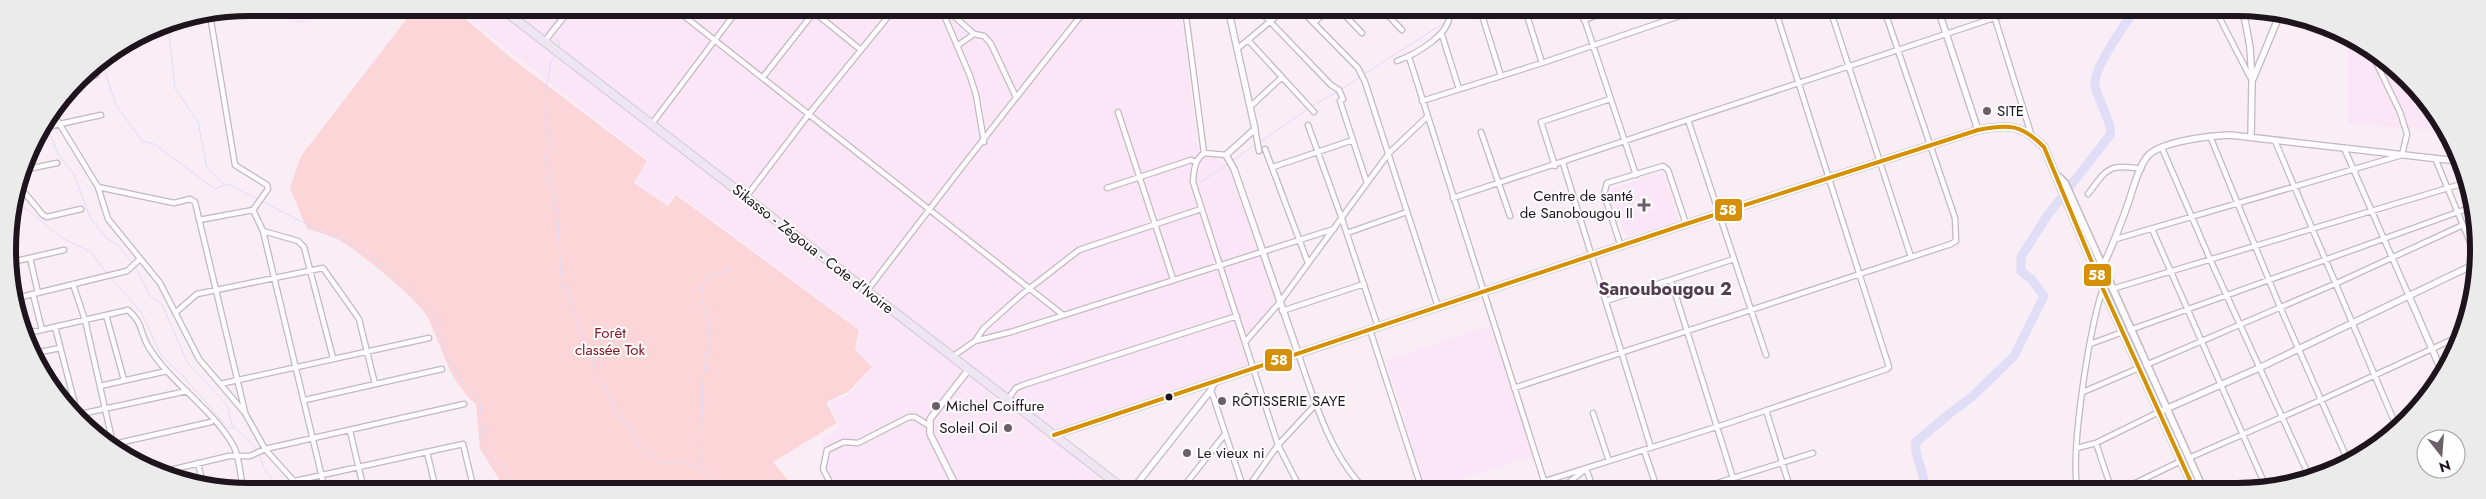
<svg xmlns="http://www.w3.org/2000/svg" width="2486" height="499" viewBox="0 0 2486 499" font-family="Jost,sans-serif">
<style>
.built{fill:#fbe6f7}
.green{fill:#fbd5d8}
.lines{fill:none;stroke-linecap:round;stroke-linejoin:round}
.stream{stroke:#e0ddf7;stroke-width:1}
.river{stroke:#e0ddf7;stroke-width:9}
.minor-casing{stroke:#c3b8c0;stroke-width:7}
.tertiary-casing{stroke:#c3b8c0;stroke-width:8}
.secondary-casing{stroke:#c3b8c0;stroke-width:9}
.trunk-casing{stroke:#d0cacf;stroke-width:10}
.minor{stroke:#fefcfe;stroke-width:4.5}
.tertiary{stroke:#fefcfe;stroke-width:5.5}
.secondary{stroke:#fefcfe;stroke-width:6}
.trunk{stroke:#eee6f3;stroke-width:8}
.bus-1-casing{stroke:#fefefe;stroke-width:8}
.bus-1{stroke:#d69004;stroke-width:4}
.poi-dot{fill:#6b6069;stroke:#fefefe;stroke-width:2}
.bus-dot{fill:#1e141d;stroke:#fefefe;stroke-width:2}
.labels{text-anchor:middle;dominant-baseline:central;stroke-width:4;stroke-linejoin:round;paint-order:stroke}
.poi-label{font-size:15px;fill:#1e141d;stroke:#fefefe;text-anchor:start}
.street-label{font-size:15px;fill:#1e141d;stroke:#fefefe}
.park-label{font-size:15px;fill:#841626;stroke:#fefefe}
.quarter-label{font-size:18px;font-weight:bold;fill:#543c50;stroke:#fefefe}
.rim{fill:none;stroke:#1e141d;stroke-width:6}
.line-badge{stroke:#fefefe;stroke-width:2}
.badge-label{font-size:14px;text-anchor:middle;font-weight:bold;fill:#fff}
</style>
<rect width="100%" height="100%" fill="#f9eef6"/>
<path class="built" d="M 277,8 L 331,8 L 299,25 Z
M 455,8 L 1084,8 L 1087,13 L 1091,8 L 1180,8 L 1198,148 L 1228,166 L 1277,301 L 1241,341 L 1249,365 L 1059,427 L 1049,438 L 1099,476 L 1082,490 L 829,490 L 820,474 L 822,438 L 840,426 L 829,403 L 849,394 L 874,367 L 856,349 L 861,330 L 676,193 L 667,205 L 635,182 L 649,161 Z
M 2348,37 L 2357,40 L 2428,102 L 2442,131 L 2348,124 Z
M 1663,172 L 1679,221 L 1625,237 L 1610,189 Z
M 1490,325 L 1533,456 L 1425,490 L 1386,360 Z"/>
<path class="green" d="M 415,8 L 453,8 L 510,57 L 647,161 L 634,183 L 668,206 L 676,195 L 859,330 L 855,349 L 872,367 L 848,392 L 826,402 L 837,423 L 773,462 L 796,490 L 506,490 L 480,449 L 476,404 C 449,382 443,349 428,318 C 419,300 359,251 339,240 C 330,235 317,232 307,229 L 290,188 L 301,156 Z"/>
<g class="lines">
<path class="stream" d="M 1450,20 L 1465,9
M 168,24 L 175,88 L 198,122 L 207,168 L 224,185
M 546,33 L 566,8
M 553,37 L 559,41 L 560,48
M 555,56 L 551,62 L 546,90 L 545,114 L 551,146 L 546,157 L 558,219 L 561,278 L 585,342 L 594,358 L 596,377 L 606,388 L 618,414 L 633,432 L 638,445 L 661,463 L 678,463 L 685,460 L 691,466 L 702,469
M 102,63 L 116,105 L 142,141 L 154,144 L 215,189 L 228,184 L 257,199
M 1363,75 L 1444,23
M 1340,90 L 1360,77
M 1312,106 L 1337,92
M 48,129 L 58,154 L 74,174 L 90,217 L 105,237 L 118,245 L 132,263
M 1259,143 L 1309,108
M 1233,160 L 1255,145
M 1201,182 L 1227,165
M 16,201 L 62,238 L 91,252 L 107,274
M 261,201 L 330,236 L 341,236 L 379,262 L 435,313 L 446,353 L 463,383 L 480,402 L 484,449 L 508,474 L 514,490
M 135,266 L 151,297 L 162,304 L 187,362 L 227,405 L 232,425 L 258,450 L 264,468 L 280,490
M 110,277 L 141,312 L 161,355 L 184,377 L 228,428 L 234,428
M 719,490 L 702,469 L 701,461 L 703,378 L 711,328 L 701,299 L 704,281 L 711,275 L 731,270"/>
<path class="river" d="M 1922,491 C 1929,475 1913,459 1916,442 L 1949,414 L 1973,396 L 2014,356 L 2044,296 L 2032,280 L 2021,271 L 2021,257 L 2047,216 L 2110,135 C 2114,124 2096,99 2095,84 C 2093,68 2126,24 2135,9"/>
<g class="minor-casing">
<path id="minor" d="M 674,8 L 1063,315
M 809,8 L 861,50
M 941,8 L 970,76 L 976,95 L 984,142
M 945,8 L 974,34 L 984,36 L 991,44 L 1016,97
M 1169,8 L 1185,13 L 1218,8
M 1185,8 L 1204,153
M 1258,9 L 1331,85 L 1339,90 L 1343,99
M 1300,9 L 1358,68 L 1365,82 L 1438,307
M 1339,9 L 1362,33
M 1382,9 L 1402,30
M 1525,9 L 1542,63
M 1581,9 L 1636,175
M 1662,9 L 1665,20
M 1830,9 L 1911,257
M 1992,9 L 2031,134
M 2215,9 L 2250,77
M 1481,12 L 1501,76
M 210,15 L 235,165 L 267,185 L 268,189 L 253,210 L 263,231 L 325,490
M 1584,20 L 1614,9
M 1314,23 L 1328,9
M 1442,35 L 1459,89
M 1248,40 L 1314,112
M 544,42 L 571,8
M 957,46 L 974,34
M 1237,49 L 1285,9
M 1409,57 L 1547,490
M 1397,61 C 1414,55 1457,32 1448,9
M 763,77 L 814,12
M 77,80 L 96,75
M 1340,101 L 1367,183
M 1422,101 L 1542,63 L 1700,9
M 1251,106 L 1282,77
M 1118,112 L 1173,279
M 54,115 L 98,187 L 108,219 L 160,283 L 199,359 L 245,413 L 265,449 L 302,490
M 1688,120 L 1766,355
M 651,125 L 739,8
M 1308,125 L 1342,219 L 1378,327
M 46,127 L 101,115
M 1255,129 L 1259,151
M 1481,132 L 1510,216
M 2210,136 L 2280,307 L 2349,463
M 2275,141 L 2397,428
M 2162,148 L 2210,259 L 2309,476
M 2344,148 L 2409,296
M 1265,149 L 1308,263
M 1226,155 L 1204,153 C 1194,161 1194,170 1193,182 L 1278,445 L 1301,490
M 2435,158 L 2475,254
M 1563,163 L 1651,448
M 1555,166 L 1541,122 L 1610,99
M 1273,167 L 1353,140
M 23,170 L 57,163
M 19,186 L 43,215 L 47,217 L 81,209
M 98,187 L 174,203 L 190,199 L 195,202 L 245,412
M 1107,188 L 1191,160 L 1196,162
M 2088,194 C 2107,169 2108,163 2141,169
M 746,197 L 809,114 L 895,8
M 1453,198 L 2021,9
M 199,220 L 253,210
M 2152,229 L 2266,487
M 263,231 L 298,241 L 304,247 L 333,358
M 1347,233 L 1407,212
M 2116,239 L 2402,155 L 2407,134 L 2400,112 L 2371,52
M 1621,247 L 1604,194 L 1607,183 L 1663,166 L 1668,170 L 1686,224
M 30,258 L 38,293
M 12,262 L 64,250
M 1671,280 L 1737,491
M 73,284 L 85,320 L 113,444
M 2112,289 L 2468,182
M 867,291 C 939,196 1012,102 1087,8
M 33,294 L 42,330
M 17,298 L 127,271 L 140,259
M 1606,301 L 1734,259
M 1282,311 L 1364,284
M 175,313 L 197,294 L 323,268 L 359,319 L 375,384
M 106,315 L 124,380
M 55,327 L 78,416
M 1370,330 L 1422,490
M 2130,330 L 2472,207
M 24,334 L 128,310 C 144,324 139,331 148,346 C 170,383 211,407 233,445 C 240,457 240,476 243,489
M 975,341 L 984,328 L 1021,295 L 1079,250 L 1201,209
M 1246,341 L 1280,302 L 1389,153 L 1427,117
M 2090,344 L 2123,332
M 35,353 L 60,348
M 1298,353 C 1314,399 1330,456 1366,490
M 952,357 L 975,341 L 1011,332 L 1334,229
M 2146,365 L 2337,283 L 2463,225
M 220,384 L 429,338
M 100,386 L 167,371
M 1514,388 L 1951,244 L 1956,241 L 1955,218 L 1884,9
M 1211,390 L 1244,490
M 2083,392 L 2139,368
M 1008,399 L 1016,388 L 1023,385 L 1237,316
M 305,400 L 442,369
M 1766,410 L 1791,491
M 1593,413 L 1609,461
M 76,415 L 187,391
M 350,431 L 364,490
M 2096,443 L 2112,491
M 114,444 L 211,422
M 2077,448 L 2096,443 L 2159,412
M 1644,450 L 1658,491
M 427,452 L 436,490
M 2189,458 L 2321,400 L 2460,336
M 198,463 L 203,485
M 162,472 L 229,456 L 250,456 L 265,449 L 464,404
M 295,481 L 463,444 L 474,490
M 834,490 L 823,469 L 827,450 L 844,442 L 858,443 L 909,417 L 915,417 L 928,425
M 1181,490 L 1225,434
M 1246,490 L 1278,445 L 1316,404
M 1517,490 L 1732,422 L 1887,369 L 1889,367 L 1775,9
M 1559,490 L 1586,469 L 1594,490
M 1692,491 L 1813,453
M 2078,491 C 2069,458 2090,322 2103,289
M 2119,491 L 2181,461"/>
</g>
<g class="tertiary-casing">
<path id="tertiary" d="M 1228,8 L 1255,129 L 1226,155 L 1234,169 L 1298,353
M 1938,9 L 1978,130
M 2243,10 L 2250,47 L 2252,81 L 2251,137
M 2253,79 L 2280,14
M 2096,271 L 2102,268 C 2112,247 2120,226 2128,204 C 2133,189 2137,171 2146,158 C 2158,141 2210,136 2230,135 L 2457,161
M 2409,296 L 2442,372
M 2159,412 L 2259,368 L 2475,264
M 958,490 L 930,434 L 930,419 L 969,369
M 1132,490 L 1211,390 L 1215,381"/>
</g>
<g class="secondary-casing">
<path id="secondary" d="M 2059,177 L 2065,183 L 2204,491
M 1054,435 L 1686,224 L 1978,130 C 2009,124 2021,124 2044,147 L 2103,289 L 2195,491"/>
</g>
<g class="trunk-casing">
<path id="trunk" d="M 501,8 L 1125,490"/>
</g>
<use href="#minor" class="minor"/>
<use href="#tertiary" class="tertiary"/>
<use href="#secondary" class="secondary"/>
<use href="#trunk" class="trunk"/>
<g class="bus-1-casing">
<path id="bus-1" d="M 1054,435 L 1686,224 L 1978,130 C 2009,124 2021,124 2044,147 L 2103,289 L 2195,491"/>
</g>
<use href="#bus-1" class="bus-1"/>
</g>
<g class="poi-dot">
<circle cx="1987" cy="111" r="5"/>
<path d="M1641.5 197.5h5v5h5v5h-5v5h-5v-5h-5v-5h5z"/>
<circle cx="1222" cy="401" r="5"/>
<circle cx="936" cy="406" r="5"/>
<circle cx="1008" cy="428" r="5"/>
<circle cx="1187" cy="453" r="5"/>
</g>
<circle class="bus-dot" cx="1169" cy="397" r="4.5"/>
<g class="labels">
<g class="poi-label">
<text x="1997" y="111">SITE</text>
<text x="1633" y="196" text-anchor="end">Centre de santé<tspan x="1633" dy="17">de Sanobougou II</tspan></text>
<text x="1232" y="401">RÔTISSERIE SAYE</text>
<text x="946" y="406">Michel Coiffure</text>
<text x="998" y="428" text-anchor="end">Soleil Oil</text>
<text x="1197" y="453">Le vieux ni</text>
</g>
<g class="street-label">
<text transform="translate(813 249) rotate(38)">Sikasso - Zégoua - Cote d'Ivoire</text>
</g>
<g class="park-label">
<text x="610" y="333">Forêt<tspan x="610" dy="17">classée Tok</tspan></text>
</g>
<g class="quarter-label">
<text x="1665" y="289">Sanoubougou 2</text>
</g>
</g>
<path d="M0 0H2486V499H0ZM249 16H2237A233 233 0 0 1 2470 249V250A233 233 0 0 1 2237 483H249A233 233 0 0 1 16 250V249A233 233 0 0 1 249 16Z" fill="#ecebec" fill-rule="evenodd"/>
<path class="rim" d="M249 16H2237A233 233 0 0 1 2470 249V250A233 233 0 0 1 2237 483H249A233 233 0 0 1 16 250V249A233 233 0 0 1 249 16Z"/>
<g class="line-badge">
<rect x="1714" y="198" width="29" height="24" rx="5" fill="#d69004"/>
<rect x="2083" y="263" width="29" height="24" rx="5" fill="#d69004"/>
<rect x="1264" y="348" width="29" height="24" rx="5" fill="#d69004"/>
</g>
<g class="badge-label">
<text x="1728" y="215">58</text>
<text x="2097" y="280">58</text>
<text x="1279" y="365">58</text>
</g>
<g transform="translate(2441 454) rotate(163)"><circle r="24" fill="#fefefe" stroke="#a4a0a4"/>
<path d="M0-4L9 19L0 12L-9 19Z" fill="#6b6069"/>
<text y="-8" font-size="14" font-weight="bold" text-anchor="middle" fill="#1e141d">N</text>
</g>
</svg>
